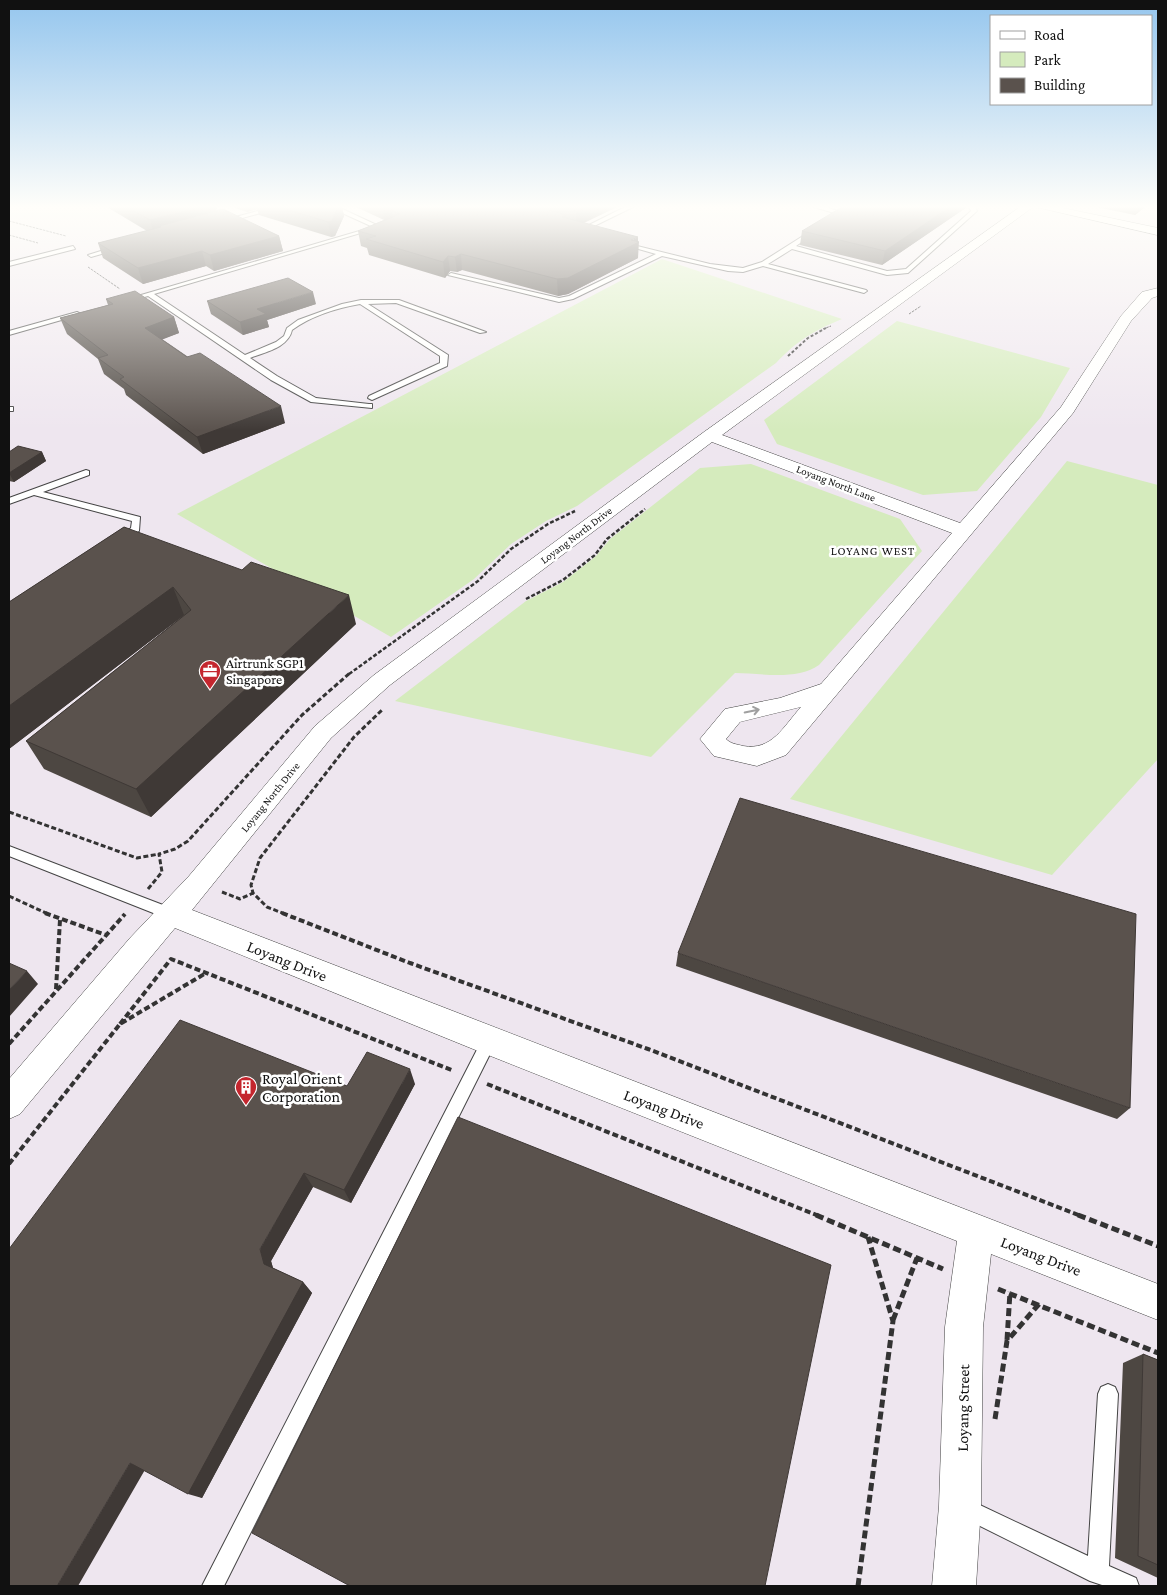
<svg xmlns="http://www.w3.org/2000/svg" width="1167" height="1595" viewBox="0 0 1167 1595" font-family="'Crimson Pro',serif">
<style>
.industrial{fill:#eee6ef}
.green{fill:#d5ebbd}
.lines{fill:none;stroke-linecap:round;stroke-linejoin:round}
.lane-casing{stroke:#444;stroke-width:2}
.street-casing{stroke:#444;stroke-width:1}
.path-far5{stroke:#333;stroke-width:1;stroke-dasharray:2.5 1;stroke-linecap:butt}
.path-far4{stroke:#333;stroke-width:2;stroke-dasharray:3 2;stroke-linecap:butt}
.path-far3{stroke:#333;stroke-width:2.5;stroke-dasharray:4 2;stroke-linecap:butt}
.path-far2{stroke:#333;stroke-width:3;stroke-dasharray:5 2.5;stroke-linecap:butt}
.path-far1{stroke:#333;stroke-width:4;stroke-dasharray:6 3;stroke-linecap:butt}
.path{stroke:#333;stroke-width:5;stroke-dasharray:8 4;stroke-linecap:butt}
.lane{fill:#fff;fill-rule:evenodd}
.street{fill:#fff;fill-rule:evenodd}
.wall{fill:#4d4742}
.shaded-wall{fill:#3f3936}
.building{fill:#5a524d;stroke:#3f3936}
.oneway{stroke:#a0a0a0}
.labels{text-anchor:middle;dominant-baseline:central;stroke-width:5;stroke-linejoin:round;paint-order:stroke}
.far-street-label{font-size:11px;fill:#111;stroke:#fff}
.far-neighbourhood-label{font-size:12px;letter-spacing:1px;fill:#111;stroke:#fff}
.poi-label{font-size:14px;fill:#111;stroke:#fff;text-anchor:start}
.near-street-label{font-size:16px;fill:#111;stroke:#fff}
.near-poi-label{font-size:16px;fill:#111;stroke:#fff;text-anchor:start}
</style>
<rect width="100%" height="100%" fill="#fffdf5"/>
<path class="industrial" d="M 9,207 L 1158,207 L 1158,1586 L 9,1586 Z"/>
<path class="green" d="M 662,259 L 842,319 C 813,331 798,340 776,363 L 577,506 L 546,521 L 511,544 L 474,579 L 391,637 L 177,514 Z
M 897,321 L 1070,368 L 1041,417 L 977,491 L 923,495 L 777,444 L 764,420 Z
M 1067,461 L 1158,485 L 1158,759 L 1052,875 L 790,799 Z
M 751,464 L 900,519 L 922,551 L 819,665 C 796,681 761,673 735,673 L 651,757 L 395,701 L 526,601 L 563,582 L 596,556 L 610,539 L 700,468 Z"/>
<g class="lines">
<g class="lane-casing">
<path id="lane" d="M 272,207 L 283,207 L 224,223 L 221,221 Z
M 329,207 L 338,207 L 381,227 L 154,294 L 245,355 L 276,342 L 284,336 L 287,328 L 298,320 L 342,304 L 361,300 L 399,300 L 486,332 L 480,333 L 396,303 L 368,304 L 448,355 L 447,366 L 372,400 L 368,398 L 369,396 L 440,363 L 440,356 L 360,304 C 337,308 311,316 292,330 C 288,348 265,352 250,358 L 277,376 L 316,398 L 369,404 L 372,404 L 372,408 L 311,402 L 271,380 L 148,296 L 127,302 L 124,300 L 373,227 Z
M 625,207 L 633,207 L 582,232 L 577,231 Z
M 814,207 L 825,207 L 844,213 L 841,215 Z
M 969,207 L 975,207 L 977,211 L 908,273 L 887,275 L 792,249 L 768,264 L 866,290 L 867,291 L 864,293 L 763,266 L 743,272 L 728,271 L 662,256 L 573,299 L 559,302 L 448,275 L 451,273 L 559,298 L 569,296 L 656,254 L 621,244 L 621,242 L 710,264 L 743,268 L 762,262 L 814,229 L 816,232 L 796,246 L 887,271 L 906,269 L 971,211 Z
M 73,246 L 75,249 L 9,266 L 9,262 Z
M 117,246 L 119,249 L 91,257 L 88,255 Z
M 77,312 L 79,313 L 79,315 L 9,335 L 9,331 Z
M 9,407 L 13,407 L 13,411 L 9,411 Z
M 86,470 L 89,471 L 89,475 L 43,492 L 140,517 L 139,531 L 119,543 L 114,540 L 131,528 L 132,521 L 34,495 L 9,504 L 9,498 Z
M 9,846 L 176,910 L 178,914 L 176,918 L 171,920 L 9,856 Z
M 489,1034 L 494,1036 L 497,1041 L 494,1046 L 224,1586 L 202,1586 L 484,1036 Z
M 1108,1384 L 1115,1387 L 1118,1394 L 1109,1566 L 1136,1578 L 1139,1586 L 1105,1586 L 1090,1581 L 958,1515 L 955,1508 L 958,1501 L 965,1498 L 1088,1556 L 1098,1394 L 1101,1387 Z"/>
</g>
<g class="street-casing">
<path id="street" d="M 1020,207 L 1033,207 L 722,435 L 960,523 L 1061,407 L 1121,316 L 1142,292 L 1158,288 L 1158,296 L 1152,298 L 1131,321 L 1073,413 L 786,755 L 757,766 L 714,756 L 700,739 L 725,709 L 780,698 L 821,684 L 952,533 L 712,442 L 390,685 L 331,738 L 192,910 L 1158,1284 L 1158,1320 L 991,1254 L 983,1327 L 981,1506 L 976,1586 L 932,1586 L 939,1506 L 945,1327 L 957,1241 L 478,1051 L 175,928 L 20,1114 L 9,1119 L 9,1079 L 130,938 L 189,876 L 315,726 L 374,675 L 704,432 ZM 801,707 C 783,727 772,751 743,746 C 736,744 731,744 726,739 L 740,722 Z
M 1036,207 L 1058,207 L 1158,228 L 1158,235 Z"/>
</g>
<path class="path-far5" d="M 9,221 L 66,236
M 9,235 L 38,243
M 88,267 L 120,289
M 909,314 L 921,306
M 823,329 L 831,326"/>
<path class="path-far4" d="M 788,356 L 808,338 L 826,328"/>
<path class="path-far3" d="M 526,599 L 563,580 L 595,555 L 607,539 L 645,509
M 349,674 L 478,581 L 511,549 L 548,524 L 575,511"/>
<path class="path-far2" d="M 9,812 L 137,858 L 159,854
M 148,889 L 162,872 L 159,854 L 175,849 L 188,841 L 302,715 L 351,672
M 222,892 L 240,899 L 253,893
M 9,896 L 48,914
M 285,914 L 267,907 L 253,893 L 251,885 L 260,858 L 354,737 L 382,710"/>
<path class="path-far1" d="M 45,913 L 106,935
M 282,913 L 410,963 L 648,1049 L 1081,1216
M 56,989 L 60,920
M 120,1024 L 171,959 L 454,1071
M 9,1044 L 125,914
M 487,1084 L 819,1216
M 9,1164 L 120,1024 L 206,973"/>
<path class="path" d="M 816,1215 L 943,1269
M 1078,1215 L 1158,1246
M 998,1289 L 1158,1353
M 893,1320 L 917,1258
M 1007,1340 L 1010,1292
M 995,1419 L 1007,1341 L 1039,1304
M 858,1586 L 893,1321 L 868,1237"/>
<use href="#lane" class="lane"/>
<use href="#street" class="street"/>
</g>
<path class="wall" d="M 107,207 L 217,207 L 216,211 L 279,236 L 283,251 L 214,271 L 206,266 L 143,284 L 103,258 L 98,243 L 147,231 Z
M 232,207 L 342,207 L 344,216 L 335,236 L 331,237 L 259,215 L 257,209 L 247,212 Z
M 356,207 L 617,207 L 584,223 L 639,242 L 638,258 L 568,294 L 558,296 L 462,270 L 457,272 L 450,271 L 445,278 L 369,255 L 367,248 L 361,246 L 358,231 L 384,220 Z
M 967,207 L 882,265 L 800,245 L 802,231 Z
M 1096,207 L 1145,207 L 1135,215 Z
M 106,299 L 174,317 L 179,333 L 162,339 L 285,423 L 203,454 L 126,395 L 124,389 L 104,374 L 98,359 L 67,334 L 60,318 L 108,305 Z
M 207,301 L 316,304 L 267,320 L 269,327 L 243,335 L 211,314 Z
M 9,452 L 42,452 L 46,461 L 14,482 L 9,481 Z
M 124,527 L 356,624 L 151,817 L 44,769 L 26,741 L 183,616 L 9,749 L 9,602 Z
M 678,953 L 1130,1108 L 1117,1119 L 676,966 Z
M 415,1084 L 351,1203 L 313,1187 L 271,1261 L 273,1268 L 303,1282 L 312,1293 L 202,1498 L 145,1471 L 347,1086 Z
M 1143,1354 L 1158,1360 L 1158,1578 L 1115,1558 L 1123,1363 Z"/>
<path class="shaded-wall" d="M 202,207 L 217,207 L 216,211 L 161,227 L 159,226 L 161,234 L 155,236 L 150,220 Z
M 246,207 L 257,207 L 257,209 L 247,212 Z
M 338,207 L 342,207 L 344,216 L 335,236 L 331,237 L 328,222 Z
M 383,207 L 422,207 L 400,214 L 391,210 L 393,218 L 385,221 Z
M 584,207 L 617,207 L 576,226 L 576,211 Z
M 950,207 L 967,207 L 882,265 L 885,251 Z
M 1139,207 L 1145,207 L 1135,215 Z
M 279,236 L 283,251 L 214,271 L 210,255 Z
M 638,237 L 638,258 L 568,294 L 558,296 L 557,279 Z
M 202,251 L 206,266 L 143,284 L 138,268 Z
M 461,254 L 462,270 L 457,272 L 455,257 Z
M 448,256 L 450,271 L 445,278 L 443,262 Z
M 313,292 L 316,304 L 267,320 L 269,327 L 243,335 L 240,322 L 257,309 Z
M 174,317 L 179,333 L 151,344 L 145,328 Z
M 281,406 L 285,423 L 203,454 L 197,437 Z
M 42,452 L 46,461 L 14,482 L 9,473 Z
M 173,587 L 184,615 L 9,749 L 9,706 Z
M 349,595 L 356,624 L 151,817 L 136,789 Z
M 27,971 L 38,984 L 9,1017 L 9,990 Z
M 410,1069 L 415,1084 L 351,1203 L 344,1190 Z
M 304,1173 L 313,1187 L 271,1261 L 275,1275 L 264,1264 L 260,1249 Z
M 303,1282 L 312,1293 L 202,1498 L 188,1494 Z
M 130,1463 L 146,1468 L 78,1586 L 57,1586 Z"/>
<path class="building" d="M 127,207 L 202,207 L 150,220 Z
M 279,207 L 338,207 L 332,221 L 328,222 Z
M 398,207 L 540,207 L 566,215 L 562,217 L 638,237 L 631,240 L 639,242 L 568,278 L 557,279 L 461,254 L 455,257 L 448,256 L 443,262 L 366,239 L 376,236 L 358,231 L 400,214 L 391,210 Z
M 565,207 L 584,207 L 576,211 Z
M 842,207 L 950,207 L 885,251 L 802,231 Z
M 223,209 L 279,236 L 210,255 L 202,251 L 138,268 L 98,243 L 161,227 L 159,226 Z
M 288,278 L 313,292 L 257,309 L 266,314 L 240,322 L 207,301 Z
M 135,291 L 174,317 L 145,328 L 187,357 L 200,353 L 281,406 L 197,437 L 120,379 L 124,377 L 98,358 L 108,355 L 60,318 L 113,304 L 106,299 Z
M 18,446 L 42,452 L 9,473 L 9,452 Z
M 124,527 L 242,570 L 251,562 L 349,595 L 136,789 L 26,741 L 191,610 L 173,587 L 9,706 L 9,602 Z
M 740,798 L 1136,914 L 1130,1108 L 678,953 Z
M 9,963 L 27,971 L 9,990 Z
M 180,1020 L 347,1086 L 367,1052 L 410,1069 L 344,1190 L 304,1173 L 260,1249 L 264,1264 L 303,1282 L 188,1494 L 130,1463 L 57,1586 L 9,1586 L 9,1249 Z
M 458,1117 L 831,1265 L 765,1586 L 350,1586 L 252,1533 Z
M 1143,1354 L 1158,1360 L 1158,1565 L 1138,1556 Z"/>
<defs><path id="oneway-shaft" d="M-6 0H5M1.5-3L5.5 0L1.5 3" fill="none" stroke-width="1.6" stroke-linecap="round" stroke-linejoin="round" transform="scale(1.25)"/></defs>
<use class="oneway" href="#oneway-shaft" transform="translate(752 711) rotate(-12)"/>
<linearGradient id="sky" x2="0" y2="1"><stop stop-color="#95c6ee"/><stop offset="0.48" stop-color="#fffefa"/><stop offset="1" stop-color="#fffefa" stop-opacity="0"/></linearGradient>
<rect width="1167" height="431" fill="url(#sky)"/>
<defs>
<g id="office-pin" transform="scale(1.125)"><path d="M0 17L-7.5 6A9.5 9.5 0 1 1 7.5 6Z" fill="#c4262e" stroke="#fff"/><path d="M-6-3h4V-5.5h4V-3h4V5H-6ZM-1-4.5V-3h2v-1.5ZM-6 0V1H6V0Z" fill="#fff"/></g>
<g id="building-pin" transform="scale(1.125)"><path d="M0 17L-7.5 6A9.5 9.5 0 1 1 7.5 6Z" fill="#c4262e" stroke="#fff"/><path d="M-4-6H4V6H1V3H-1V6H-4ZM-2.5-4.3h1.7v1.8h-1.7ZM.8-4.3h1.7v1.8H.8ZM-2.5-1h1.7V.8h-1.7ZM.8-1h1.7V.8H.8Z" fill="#fff"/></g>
</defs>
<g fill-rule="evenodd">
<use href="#office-pin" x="210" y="671"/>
<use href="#building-pin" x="246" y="1087"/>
</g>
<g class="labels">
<g class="far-street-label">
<text transform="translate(836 483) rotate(21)">Loyang North Lane</text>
<text transform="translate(576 535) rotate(-37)">Loyang North Drive</text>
<text transform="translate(270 797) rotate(-51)">Loyang North Drive</text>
</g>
<g class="far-neighbourhood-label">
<text x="873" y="551">LOYANG WEST</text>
</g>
<g class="poi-label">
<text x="226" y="663">Airtrunk SGP1<tspan x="226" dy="16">Singapore</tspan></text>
</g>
<g class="near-street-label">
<text transform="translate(287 961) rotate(22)">Loyang Drive</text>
<text transform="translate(664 1109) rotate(21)">Loyang Drive</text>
<text transform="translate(1041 1256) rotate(21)">Loyang Drive</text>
<text transform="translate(963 1408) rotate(-89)">Loyang Street</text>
</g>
<g class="near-poi-label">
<text x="262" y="1078">Royal Orient<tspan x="262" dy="18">Corporation</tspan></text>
</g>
</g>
<rect width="1167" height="1595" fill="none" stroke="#111111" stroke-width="20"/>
<rect x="990" y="15" width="162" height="90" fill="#ffffff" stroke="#a0a0a0"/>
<rect x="1000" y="31" width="25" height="8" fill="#ffffff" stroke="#a0a0a0"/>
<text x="1034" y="40" font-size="15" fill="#111111">Road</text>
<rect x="1000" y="52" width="25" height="15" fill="#d5ebbd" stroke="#a0a0a0"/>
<text x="1034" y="65" font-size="15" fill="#111111">Park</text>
<rect x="1000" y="78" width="25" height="15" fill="#5a524d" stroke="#a0a0a0"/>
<text x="1034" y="90" font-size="15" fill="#111111">Building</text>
</svg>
